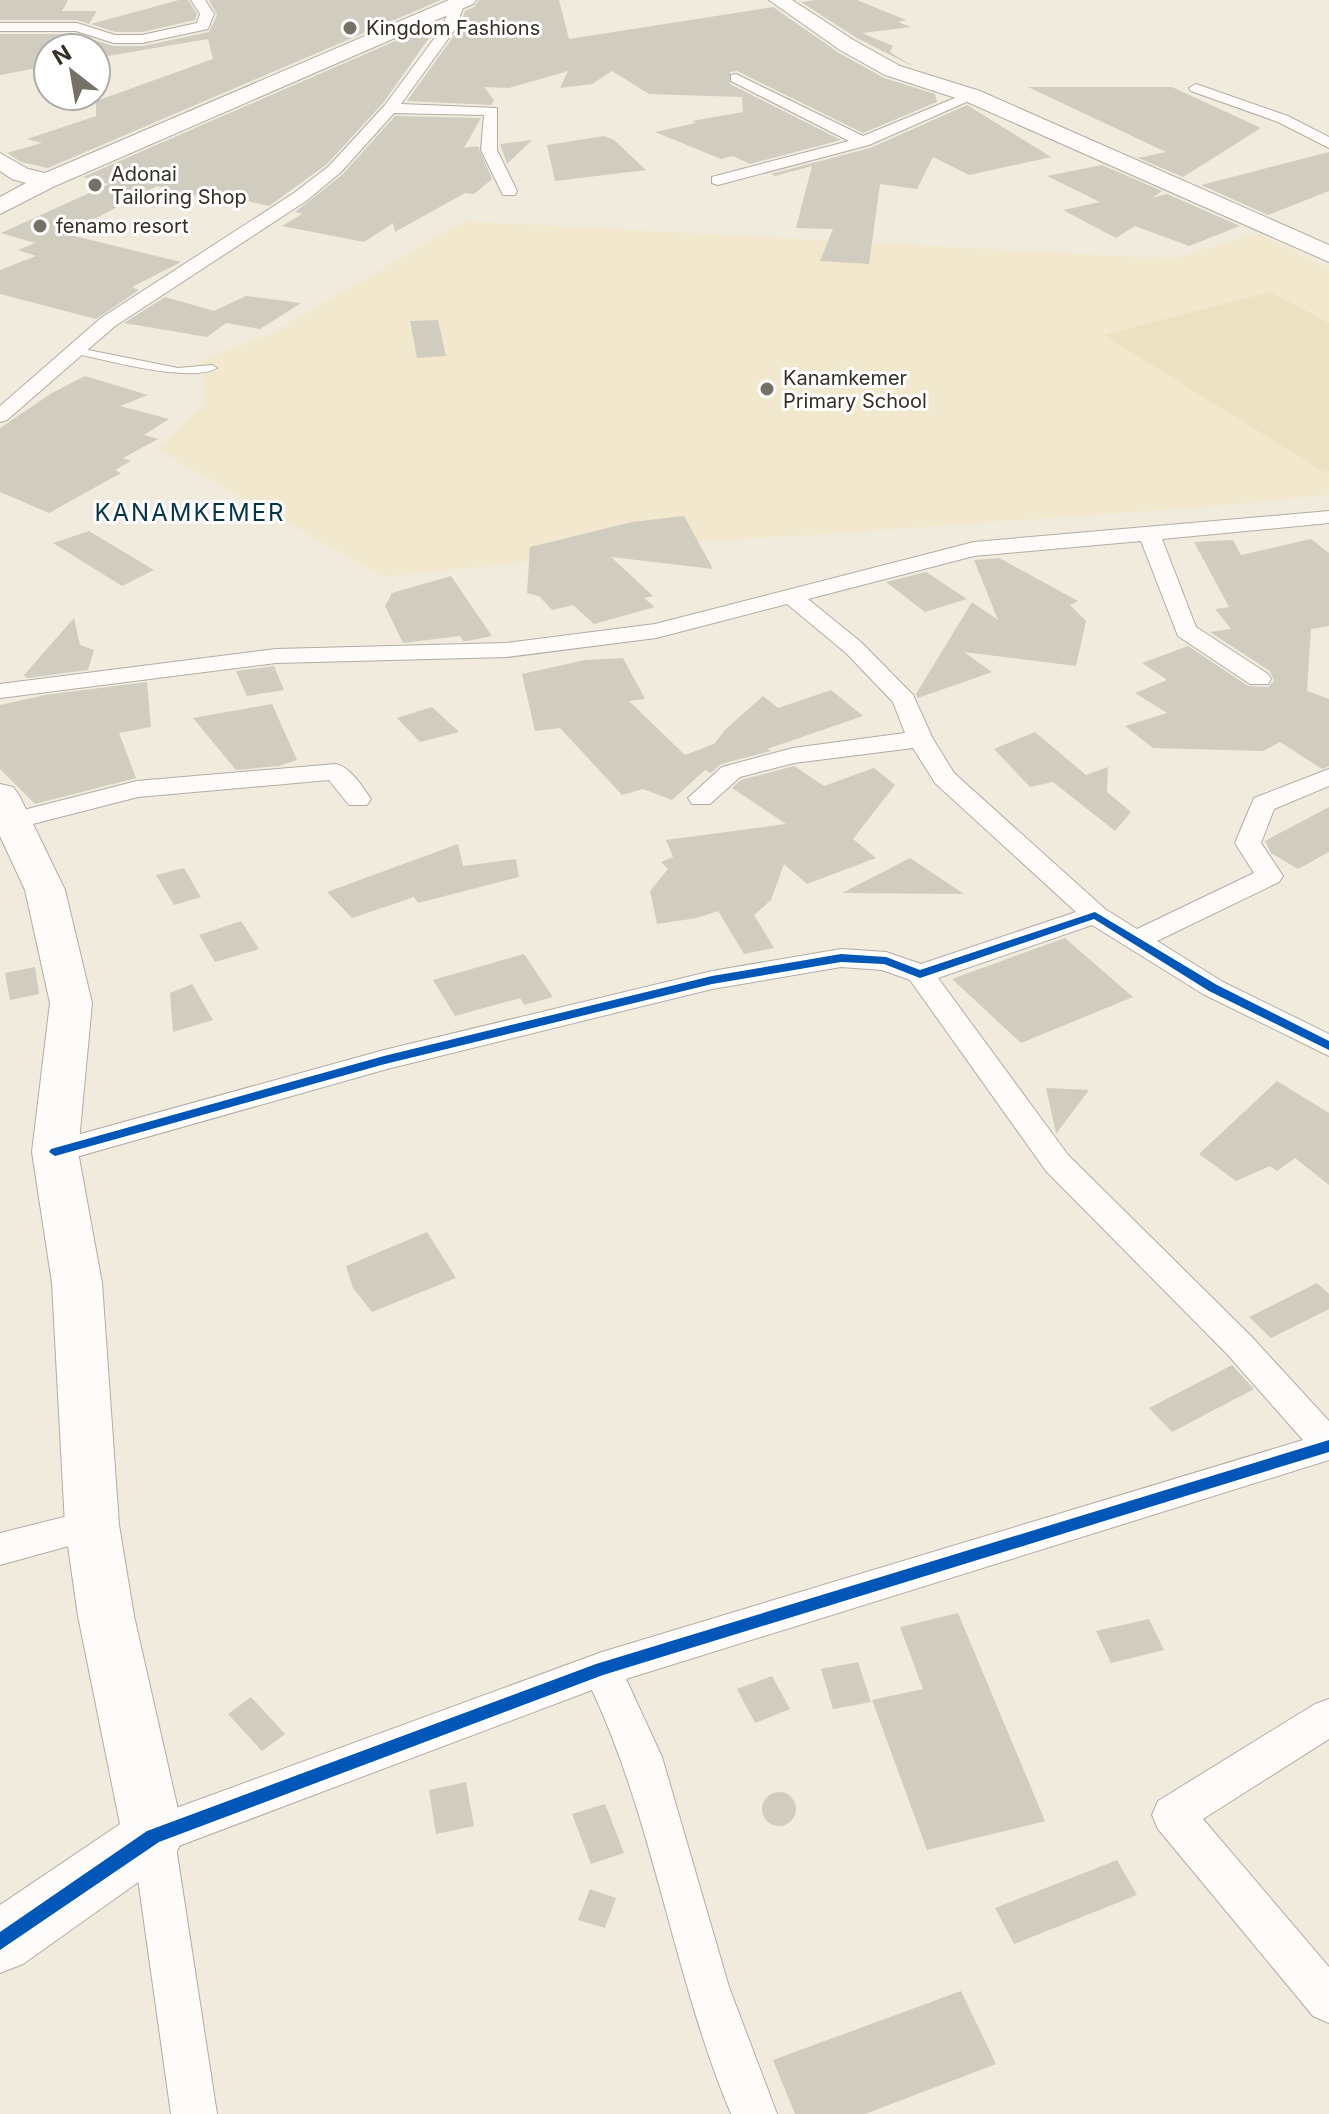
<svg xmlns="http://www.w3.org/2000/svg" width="1329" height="2114" viewBox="0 0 1329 2114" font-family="Inter,sans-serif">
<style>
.built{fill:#f1e8ce}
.green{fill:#ece1c0}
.building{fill:#d1ccc0}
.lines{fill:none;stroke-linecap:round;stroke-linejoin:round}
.lane-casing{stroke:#b1ada2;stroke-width:2}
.street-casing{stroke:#b1ada2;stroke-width:2}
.secondary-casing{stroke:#b1ada2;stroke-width:2}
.lane{fill:#fdfcfa;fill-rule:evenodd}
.street{fill:#fdfcfa;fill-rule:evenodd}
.secondary{fill:#fdfcfa;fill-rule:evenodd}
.cycleway-casing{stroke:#fff;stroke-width:5}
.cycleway{fill:#0057b8;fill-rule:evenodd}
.poi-dot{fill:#767166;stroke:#fff;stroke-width:3}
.labels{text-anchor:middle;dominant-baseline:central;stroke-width:6;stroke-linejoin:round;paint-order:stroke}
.far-poi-label{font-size:20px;fill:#343026;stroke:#fff;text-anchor:start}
.far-quarter-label{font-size:24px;letter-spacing:2px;fill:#023648;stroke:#fff}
</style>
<rect width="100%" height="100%" fill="#f0ebdc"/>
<path class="built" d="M 464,221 L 1140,257 L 1176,258 L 1257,233 L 1329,268 L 1329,495 L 1219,506 L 812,535 L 631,545 L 502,565 L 384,577 L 156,449 L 205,404 L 202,360 L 272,333 Z"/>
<path class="green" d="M 1270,292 L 1329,323 L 1329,471 L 1324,472 L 1104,335 Z"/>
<path class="building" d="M 0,0 L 68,0 L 62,11 L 97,11 L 89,24 L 77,20 L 0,20 Z
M 179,0 L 188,0 L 197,14 L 195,20 L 142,32 L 115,32 L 91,24 Z
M 209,0 L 441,0 L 48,168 L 21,162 L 7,153 L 42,143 L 27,139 L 96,116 L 96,101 L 213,59 L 208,39 L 96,58 L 96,48 L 48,48 L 48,66 L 0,75 L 0,34 L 76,34 L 113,46 L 143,46 L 209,32 L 217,15 Z
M 479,0 L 559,0 L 569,39 L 773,7 L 839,53 L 884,78 L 935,94 L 937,102 L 863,133 L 737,71 L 730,72 L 730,84 L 841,140 L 750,164 L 733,156 L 721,159 L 655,132 L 696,123 L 692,121 L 743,112 L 742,97 L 649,94 L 612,71 L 592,84 L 560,88 L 568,71 L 509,88 L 484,87 L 494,100 L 491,105 L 407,101 L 458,30 L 465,11 L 474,7 Z
M 815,0 L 857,0 L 906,20 L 898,22 L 911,27 L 862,33 L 893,46 L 890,52 L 914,67 L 857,38 L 801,2 Z
M 441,21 L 383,103 L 327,164 L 269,206 L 206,191 L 195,196 L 157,186 L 66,234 L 181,262 L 132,287 L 139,290 L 96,319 L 0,294 L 0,270 L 36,256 L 18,250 L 35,243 L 1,233 L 109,184 L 83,177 Z
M 1028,87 L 1172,87 L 1261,128 L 1183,177 L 1138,158 L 1166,152 Z
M 967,105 L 1051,157 L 969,175 L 933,157 L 917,189 L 880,184 L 869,264 L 820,261 L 833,229 L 796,228 L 812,166 L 775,176 L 771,174 L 870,148 Z
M 395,116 L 481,118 L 464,148 L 478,146 L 492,179 L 474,194 L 465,193 L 395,232 L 393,223 L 364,242 L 282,226 L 302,214 L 295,212 L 343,174 Z
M 604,136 L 614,140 L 646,170 L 555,181 L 547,145 Z
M 532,140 L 507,164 L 500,144 Z
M 1329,152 L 1329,191 L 1268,215 L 1201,185 Z
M 1102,165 L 1162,191 L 1152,198 L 1167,194 L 1240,226 L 1189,246 L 1135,226 L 1116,238 L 1063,210 L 1100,202 L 1047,176 Z
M 246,296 L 301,303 L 260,329 L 226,323 L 207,337 L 124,323 L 165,297 L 214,311 Z
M 438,320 L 446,356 L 417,358 L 410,321 Z
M 85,376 L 148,395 L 120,406 L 169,419 L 144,435 L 158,439 L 123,458 L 131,461 L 115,470 L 121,473 L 49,513 L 0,492 L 0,428 L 52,393 Z
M 684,516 L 713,569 L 611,557 L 653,596 L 644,598 L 655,607 L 594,624 L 573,605 L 552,610 L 539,596 L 527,593 L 530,547 L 632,522 Z
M 89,531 L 154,570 L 122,586 L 53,543 Z
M 1311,539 L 1329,553 L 1329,626 L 1311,629 L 1307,691 L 1329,699 L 1329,766 L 1322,769 L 1280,742 L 1263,751 L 1153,748 L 1125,726 L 1167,713 L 1135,693 L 1167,680 L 1142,663 L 1188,646 L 1248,686 L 1268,687 L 1274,681 L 1270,671 L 1210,632 L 1231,629 L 1215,609 L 1229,607 L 1194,542 L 1233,540 L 1241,555 Z
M 999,558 L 1078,601 L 1070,605 L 1086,621 L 1076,666 L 964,652 L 992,672 L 918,698 L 916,694 L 972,602 L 998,620 L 974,560 Z
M 926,572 L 967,599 L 925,612 L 886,582 Z
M 451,576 L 492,636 L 467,641 L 463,641 L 460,636 L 403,643 L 385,606 L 392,593 Z
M 74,618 L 80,645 L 94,650 L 88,670 L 27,678 L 24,675 Z
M 623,658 L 645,699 L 629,701 L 685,755 L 714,744 L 725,730 L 763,696 L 778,708 L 831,690 L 863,716 L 767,749 L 771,751 L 721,764 L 711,773 L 705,770 L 672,800 L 643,789 L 622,795 L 560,728 L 535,731 L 522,674 L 585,660 Z
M 274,666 L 284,690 L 247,696 L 236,671 Z
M 147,682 L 151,727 L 119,733 L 136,778 L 35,804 L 0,769 L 0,705 L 45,695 Z
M 272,704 L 297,760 L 279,766 L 236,770 L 193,718 Z
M 432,707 L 459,732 L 420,742 L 397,718 Z
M 1035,732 L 1086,775 L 1108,767 L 1107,792 L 1131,812 L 1115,831 L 1053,782 L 1030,787 L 994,749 Z
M 794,766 L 824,786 L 874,768 L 895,785 L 853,839 L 876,858 L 807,884 L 784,864 L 771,900 L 754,915 L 774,948 L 744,954 L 718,911 L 697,918 L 657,924 L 650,891 L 668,869 L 661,862 L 673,857 L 666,840 L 786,824 L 732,788 L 741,780 Z
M 1329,807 L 1329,852 L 1298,869 L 1271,853 L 1265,841 Z
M 458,844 L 463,866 L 516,859 L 519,877 L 418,903 L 414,897 L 352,918 L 327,892 Z
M 910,858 L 964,894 L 842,893 Z
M 184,868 L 201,897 L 174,905 L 156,875 Z
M 241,921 L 259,949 L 215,962 L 199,935 Z
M 1065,938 L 1133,997 L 1021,1043 L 952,979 Z
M 524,954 L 553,997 L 524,1005 L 520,998 L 455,1016 L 433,980 Z
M 35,967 L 39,994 L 10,1000 L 5,973 Z
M 192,984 L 213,1020 L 173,1032 L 170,993 Z
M 1277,1081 L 1329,1113 L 1329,1185 L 1295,1158 L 1277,1171 L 1270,1166 L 1236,1181 L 1199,1154 Z
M 1046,1088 L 1089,1090 L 1056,1134 L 1056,1133 Z
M 427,1232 L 456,1278 L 372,1312 L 353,1288 L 346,1266 Z
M 1317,1283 L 1329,1294 L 1329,1309 L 1271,1338 L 1249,1317 Z
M 1232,1365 L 1254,1389 L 1172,1432 L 1149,1408 Z
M 958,1613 L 1045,1821 L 927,1850 L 872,1700 L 923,1689 L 900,1627 Z
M 1149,1619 L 1164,1650 L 1111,1663 L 1096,1631 Z
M 858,1662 L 871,1702 L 833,1709 L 821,1669 Z
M 772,1676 L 790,1709 L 755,1723 L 737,1689 Z
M 251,1697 L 285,1734 L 262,1751 L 228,1714 Z
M 466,1782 L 474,1826 L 436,1834 L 429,1790 Z
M762 1809a17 17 0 1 1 34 0a17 17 0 1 1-34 0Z
M 605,1804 L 624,1853 L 591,1864 L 572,1814 Z
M 1117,1860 L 1137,1895 L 1014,1944 L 995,1908 Z
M 590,1889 L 616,1898 L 605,1928 L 578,1920 Z
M 961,1991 L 996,2064 L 865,2114 L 795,2114 L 773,2060 Z"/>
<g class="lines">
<g class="lane-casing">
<path id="lane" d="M 73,347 L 178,368 L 212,365 L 217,368 C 191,384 101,359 69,352 L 68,350 Z"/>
</g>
<g class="street-casing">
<path id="street" d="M 191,0 L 205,0 L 214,14 L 208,29 L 142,43 L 114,43 L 76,31 L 0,31 L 0,23 L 77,23 L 115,35 L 142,35 L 197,23 L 200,14 Z
M 452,1 L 464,4 L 456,28 L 401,104 L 497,108 L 497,150 L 517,191 L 515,195 L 503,195 L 481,150 L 484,115 L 394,113 L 341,172 L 306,201 L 115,326 L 7,420 L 0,422 L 0,406 L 101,318 L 294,193 L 329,166 L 385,105 L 442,28 Z
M 736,74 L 863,136 L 967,93 L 977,93 L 980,96 L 869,145 L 718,185 L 712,183 L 712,177 L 849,141 L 731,81 L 731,75 Z
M 1196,84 L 1288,116 L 1329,137 L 1329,148 L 1278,122 L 1191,91 L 1189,88 Z
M 1329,511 L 1329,523 L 1162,539 L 1196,627 L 1268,674 L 1271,679 L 1268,684 L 1250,684 L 1178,636 L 1141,541 L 974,556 L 808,599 L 862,643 L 913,695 L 933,739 L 954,773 L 1105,909 L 1137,929 L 1254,873 L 1235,843 L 1254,798 L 1329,769 L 1329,786 L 1274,809 L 1261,843 L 1283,876 L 1279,882 L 1157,941 L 1223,982 L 1329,1034 L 1329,1056 L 1203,994 L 1092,925 L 938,978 L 1068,1155 L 1251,1336 L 1329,1421 L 1329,1460 L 626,1679 L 662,1757 L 729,1987 L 777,2114 L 731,2114 C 673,1976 655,1825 592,1690 L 176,1847 L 217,2114 L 171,2114 L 132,1836 L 138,1822 L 602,1652 L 1303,1440 L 1227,1354 L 1046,1171 L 910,980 L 882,970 L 841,967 L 712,989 L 387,1069 L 55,1163 L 44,1160 L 39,1152 L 44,1144 L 55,1141 L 384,1050 L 712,971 L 841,949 L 886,952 L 921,964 L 1076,912 L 935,783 L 913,748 L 794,763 L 740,777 L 710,804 L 692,804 L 688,798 L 722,767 L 793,748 L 905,733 L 893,702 L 846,653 L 787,604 L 656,638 L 507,657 L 276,663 L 0,698 L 0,684 L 276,649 L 507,643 L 655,624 L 974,542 Z
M 336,764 C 351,768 362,786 371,799 L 367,805 L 349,805 L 329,780 L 138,797 L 13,829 L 4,827 L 0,821 L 4,815 L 137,781 Z
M 92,1510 L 105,1514 L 111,1525 L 105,1536 L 0,1565 L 0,1533 Z
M 1329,1699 L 1329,1739 L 1203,1819 L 1329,1967 L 1329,2023 L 1313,2016 L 1158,1829 L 1152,1815 L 1158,1801 L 1315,1704 Z"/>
</g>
<g class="secondary-casing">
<path id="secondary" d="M 449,0 L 476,0 L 473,4 L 55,186 L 0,214 L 0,197 L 26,183 L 12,179 L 0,171 L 0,153 L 28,169 L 45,173 Z
M 769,0 L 792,0 L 855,41 L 900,66 L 980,91 L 1329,245 L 1329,262 L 965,101 L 885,75 L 840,50 Z
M 0,784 L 13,787 L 19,795 L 65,890 L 92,1003 L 78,1152 L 102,1283 L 119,1525 L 134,1616 L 184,1836 L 175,1856 L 23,1964 L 0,1973 L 0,1905 L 120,1824 L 78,1616 L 65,1525 L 52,1283 L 32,1152 L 50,1003 L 25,890 L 0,836 Z"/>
</g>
<use href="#lane" class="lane"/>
<use href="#street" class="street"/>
<use href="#secondary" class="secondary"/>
<g class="cycleway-casing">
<path id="cycleway" d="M 1095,912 L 1217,985 L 1329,1041 L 1329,1050 L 1209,991 L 1094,919 L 920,978 L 884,964 L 841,962 L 712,984 L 385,1064 L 55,1156 L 49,1152 L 51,1149 L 384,1056 L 712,976 L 841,954 L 886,957 L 920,970 Z
M 1329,1440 L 1329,1452 L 603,1675 L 159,1842 L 0,1950 L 0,1932 L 147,1831 L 596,1664 Z"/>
</g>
<use href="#cycleway" class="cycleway"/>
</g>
<g class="poi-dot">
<circle cx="350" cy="28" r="8"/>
<circle cx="95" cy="185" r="8"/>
<circle cx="40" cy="226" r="8"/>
<circle cx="767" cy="389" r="8"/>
</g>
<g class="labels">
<g class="far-poi-label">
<text x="366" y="28">Kingdom Fashions</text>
<text x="111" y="174">Adonai<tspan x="111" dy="23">Tailoring Shop</tspan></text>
<text x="56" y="226">fenamo resort</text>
<text x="783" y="378">Kanamkemer<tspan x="783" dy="23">Primary School</tspan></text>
</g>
<g class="far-quarter-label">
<text x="190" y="512">KANAMKEMER</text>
</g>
</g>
<g transform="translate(72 72) rotate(329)"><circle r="38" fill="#ffffff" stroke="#aeaca8" stroke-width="2"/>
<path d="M0-6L14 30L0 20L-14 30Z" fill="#767166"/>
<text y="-12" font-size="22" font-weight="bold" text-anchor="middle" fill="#343026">N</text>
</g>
</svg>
